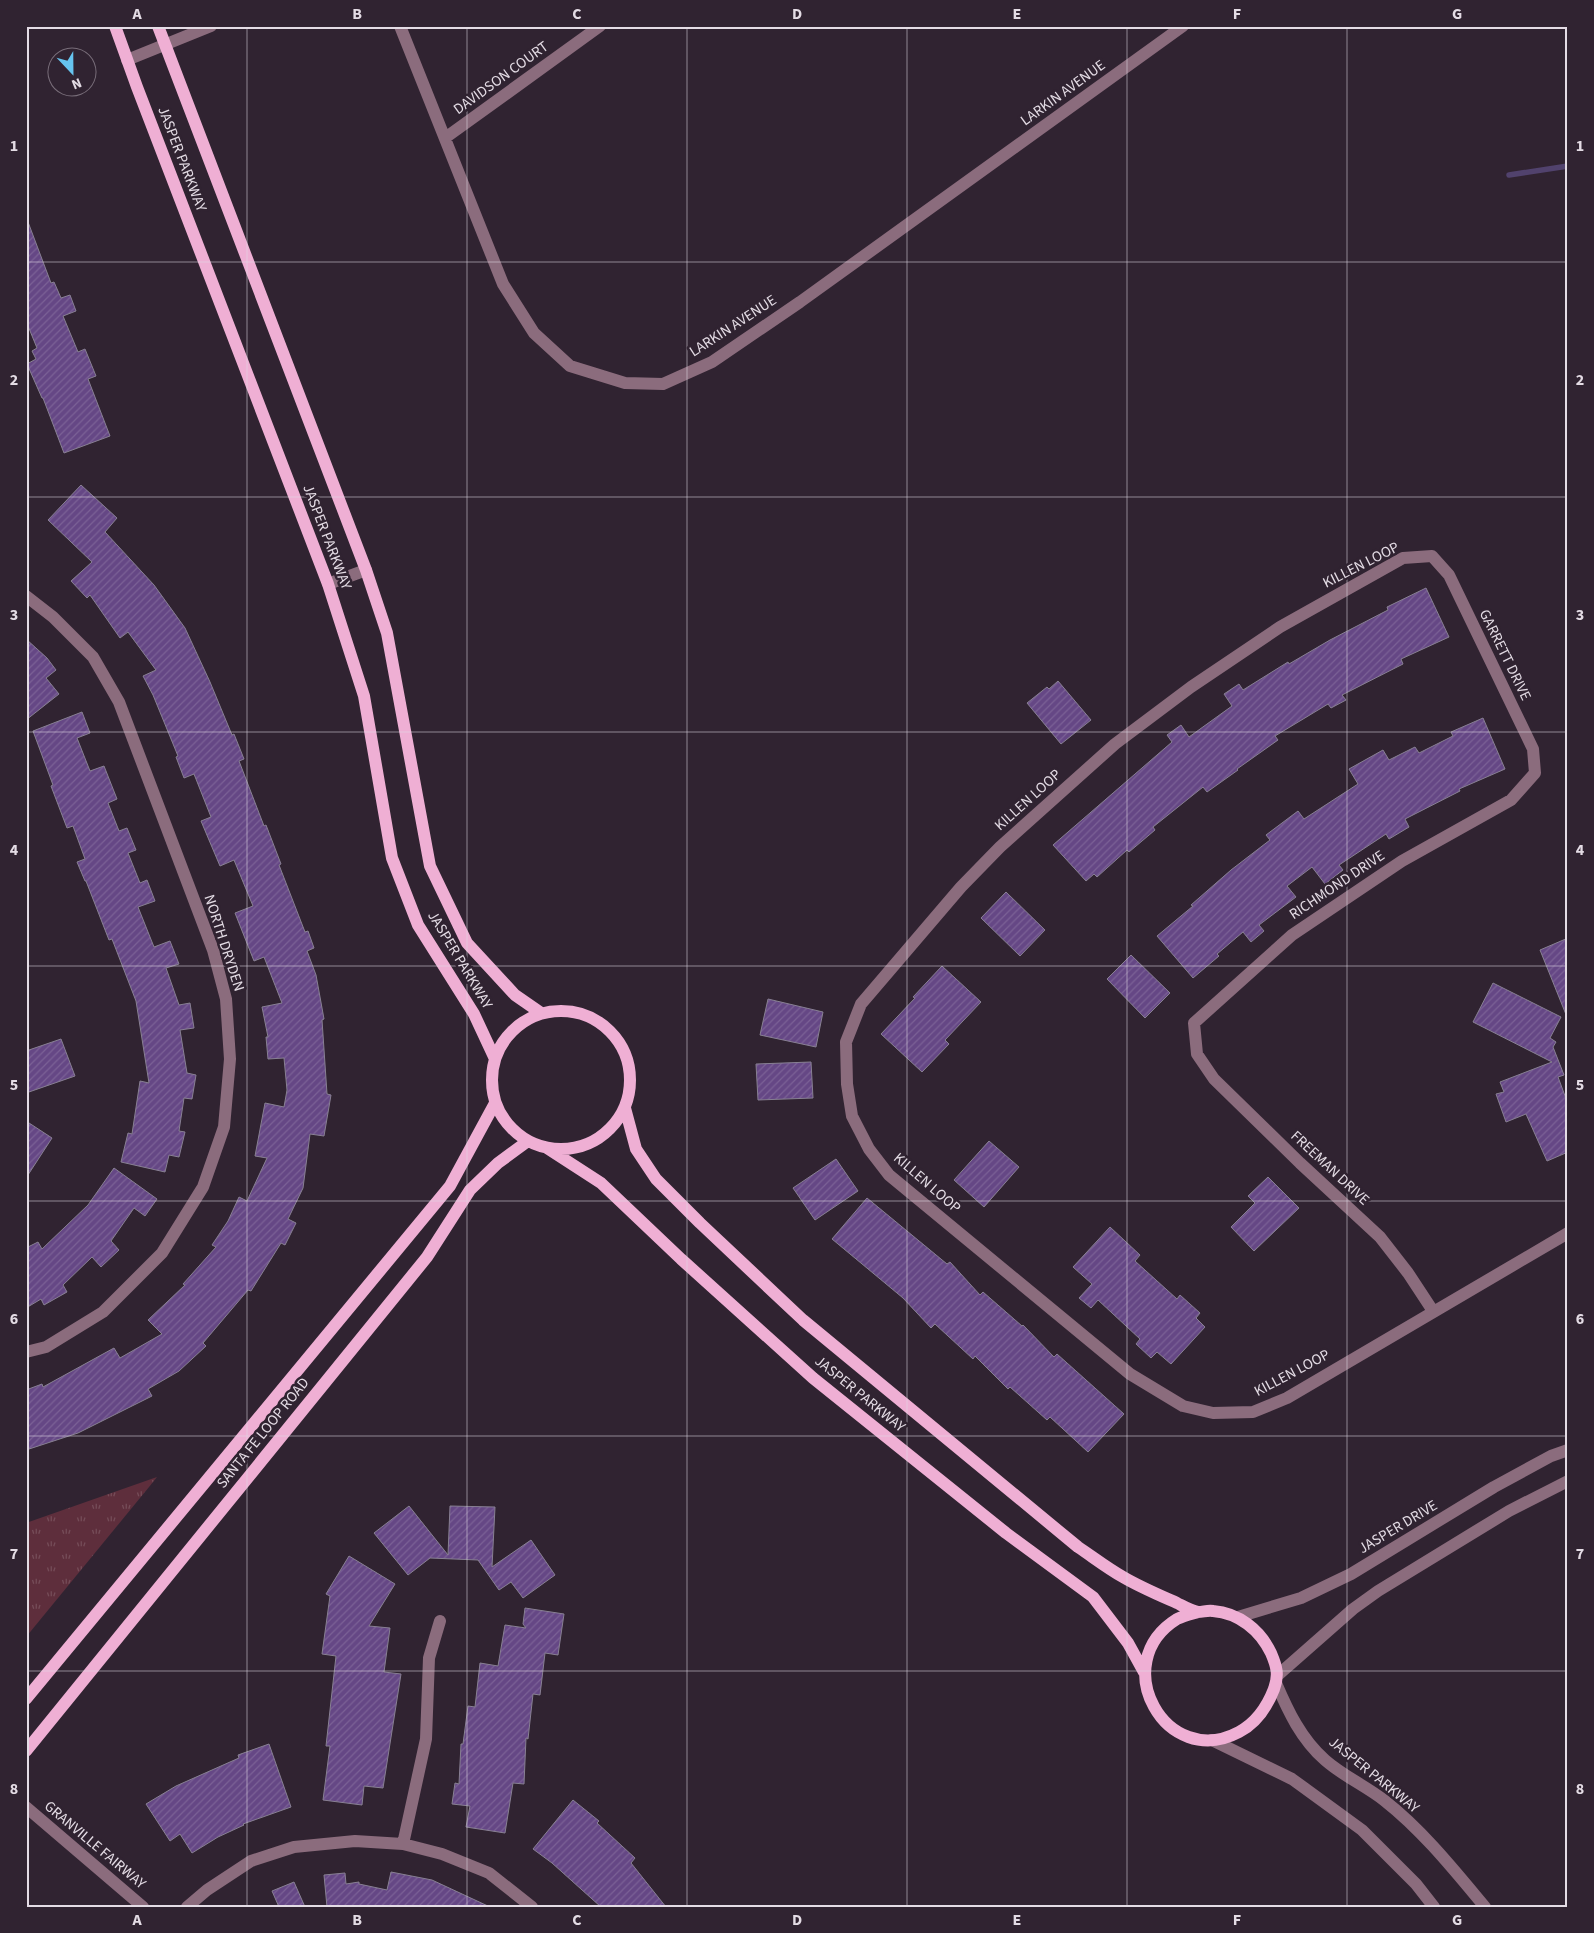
<svg xmlns="http://www.w3.org/2000/svg" width="1594" height="1933" viewBox="0 0 1594 1933" font-family="'Source Sans 3',sans-serif">
<style>
.park{fill:url(#park-tufts)}
.lines{fill:none;stroke-linecap:round;stroke-linejoin:round}
.stream{stroke:#51426d;stroke-width:5.5}
.building{fill:url(#building-hatch);stroke:#888093}
.minor{stroke:#8b6c7d;stroke-width:12}
.major{stroke:#efafd4;stroke-width:12}
.grid{fill:none;stroke:#e4dce5;stroke-width:1;stroke-opacity:0.55}
.labels{text-anchor:middle;dominant-baseline:central;stroke-width:5;stroke-linejoin:round;paint-order:stroke}
.street-label{font-size:15px;fill:#e4dce5;stroke:#302331}
.neatline{fill:none;stroke:#e4dce5;stroke-width:2}
.grid-label{font-size:16px;text-anchor:middle;font-weight:bold;fill:#e4dce5}
</style>
<defs>
<pattern id="park-tufts" width="24" height="20" patternUnits="userSpaceOnUse" patternTransform="scale(1.25)"><rect width="24" height="20" fill="#5e2e3c"/><path d="M3 7l-1-3M5 7V3M7 7l1-3M15 17l-1-3M17 17v-4M19 17l1-3" fill="none" stroke="#754c58"/></pattern>
<pattern id="building-hatch" width="6" height="6" patternUnits="userSpaceOnUse" patternTransform="scale(1.25)"><rect width="6" height="6" fill="#654785"/><path d="M-1 1l2-2M0 6l6-6M5 7l2-2" fill="none" stroke="#7b6196"/></pattern>
</defs>
<rect width="100%" height="100%" fill="#302331"/>
<path class="park" d="M 157,1477 L 149,1487 L 26,1637 L 26,1523 Z"/>
<g class="lines">
<path class="stream" d="M 1509,175 L 1568,166"/>
</g>
<path class="building" d="M 26,222 L 28,222 L 51,283 L 54,282 L 61,298 L 70,295 L 76,311 L 63,316 L 78,352 L 85,349 L 96,376 L 88,379 L 110,436 L 64,453 L 43,398 L 42,398 L 27,364 L 36,359 L 32,351 L 37,348 L 26,321 Z
M 81,485 L 117,518 L 105,532 L 154,585 L 185,628 L 210,682 L 232,735 L 234,734 L 244,759 L 239,761 L 264,826 L 266,825 L 281,864 L 279,865 L 305,932 L 308,931 L 314,948 L 307,951 L 316,975 L 324,1019 L 322,1020 L 327,1094 L 331,1095 L 324,1136 L 310,1134 L 303,1188 L 288,1219 L 296,1223 L 285,1245 L 281,1243 L 251,1291 L 248,1290 L 203,1343 L 206,1346 L 179,1371 L 148,1389 L 152,1396 L 78,1433 L 26,1450 L 26,1390 L 42,1384 L 43,1387 L 114,1348 L 120,1358 L 162,1334 L 148,1320 L 185,1285 L 183,1284 L 216,1247 L 212,1245 L 228,1221 L 239,1197 L 247,1201 L 267,1158 L 255,1156 L 265,1103 L 284,1107 L 287,1090 L 284,1058 L 268,1059 L 266,1037 L 268,1037 L 262,1007 L 282,1003 L 264,957 L 254,961 L 235,913 L 253,906 L 234,860 L 220,866 L 209,840 L 201,821 L 211,817 L 194,774 L 184,778 L 176,757 L 178,756 L 153,695 L 143,676 L 156,670 L 128,632 L 120,638 L 90,595 L 87,598 L 71,581 L 92,562 L 48,520 Z
M 1426,588 L 1449,637 L 1401,659 L 1403,664 L 1342,695 L 1346,700 L 1331,708 L 1328,704 L 1275,736 L 1278,740 L 1237,769 L 1238,770 L 1207,792 L 1203,787 L 1153,827 L 1155,830 L 1129,852 L 1127,850 L 1097,877 L 1094,874 L 1086,881 L 1053,845 L 1172,742 L 1167,735 L 1181,725 L 1189,737 L 1232,706 L 1224,694 L 1239,684 L 1243,690 L 1288,662 L 1289,664 L 1330,640 L 1388,610 L 1387,607 Z
M 26,639 L 47,658 L 56,670 L 46,678 L 59,694 L 26,720 Z
M 1058,681 L 1091,720 L 1061,744 L 1027,703 L 1047,687 L 1049,689 Z
M 82,712 L 90,733 L 77,738 L 90,771 L 104,766 L 117,799 L 108,803 L 119,831 L 127,828 L 136,850 L 128,853 L 140,883 L 147,880 L 155,901 L 138,907 L 154,947 L 170,941 L 179,964 L 166,968 L 179,1005 L 190,1003 L 194,1028 L 180,1030 L 187,1073 L 196,1075 L 192,1099 L 184,1098 L 179,1131 L 185,1132 L 179,1157 L 169,1155 L 165,1172 L 121,1162 L 128,1133 L 132,1134 L 140,1081 L 149,1083 L 136,1001 L 112,939 L 109,940 L 86,881 L 85,881 L 77,862 L 85,859 L 73,826 L 67,828 L 51,786 L 53,785 L 33,731 Z
M 1483,718 L 1505,769 L 1459,789 L 1460,791 L 1405,819 L 1409,827 L 1389,839 L 1386,834 L 1339,865 L 1343,870 L 1325,884 L 1312,867 L 1287,886 L 1296,897 L 1259,925 L 1264,931 L 1251,942 L 1243,932 L 1217,954 L 1219,956 L 1193,978 L 1157,936 L 1193,906 L 1191,905 L 1231,870 L 1270,840 L 1266,835 L 1298,811 L 1304,819 L 1358,784 L 1349,769 L 1383,750 L 1389,760 L 1415,747 L 1419,753 L 1453,736 L 1451,732 Z
M 1006,892 L 1045,930 L 1020,956 L 981,918 Z
M 1568,938 L 1568,1017 L 1567,1017 L 1540,950 Z
M 1131,955 L 1170,993 L 1145,1018 L 1107,979 Z
M 942,966 L 981,1002 L 945,1040 L 949,1044 L 922,1072 L 881,1034 L 915,998 L 913,997 Z
M 1493,983 L 1561,1017 L 1550,1038 L 1556,1042 L 1553,1047 L 1564,1075 L 1558,1077 L 1568,1104 L 1568,1152 L 1547,1161 L 1526,1114 L 1506,1122 L 1496,1094 L 1504,1092 L 1500,1082 L 1552,1062 L 1473,1022 Z
M 768,999 L 823,1012 L 816,1047 L 760,1035 Z
M 61,1039 L 75,1076 L 26,1093 L 26,1051 Z
M 811,1062 L 813,1098 L 758,1100 L 756,1064 Z
M 26,1121 L 52,1138 L 26,1178 Z
M 989,1141 L 1019,1167 L 984,1207 L 954,1180 Z
M 836,1159 L 858,1191 L 815,1220 L 793,1188 Z
M 114,1168 L 157,1199 L 145,1216 L 134,1208 L 111,1241 L 119,1250 L 101,1267 L 92,1257 L 63,1285 L 67,1292 L 44,1305 L 41,1299 L 26,1308 L 26,1248 L 38,1242 L 42,1249 L 88,1205 Z
M 1268,1177 L 1299,1208 L 1254,1251 L 1231,1227 L 1255,1203 L 1248,1196 Z
M 867,1198 L 947,1264 L 950,1262 L 980,1295 L 983,1292 L 1022,1326 L 1023,1325 L 1054,1357 L 1057,1354 L 1124,1414 L 1088,1452 L 1050,1417 L 1047,1420 L 1010,1387 L 1008,1389 L 975,1356 L 973,1359 L 935,1324 L 931,1328 L 903,1298 L 832,1239 Z
M 1110,1227 L 1140,1255 L 1135,1261 L 1177,1299 L 1180,1295 L 1200,1313 L 1196,1318 L 1205,1327 L 1171,1364 L 1157,1352 L 1151,1358 L 1136,1344 L 1140,1339 L 1098,1300 L 1091,1308 L 1079,1298 L 1092,1284 L 1073,1267 Z
M 409,1506 L 448,1555 L 450,1506 L 495,1507 L 492,1567 L 531,1540 L 555,1575 L 523,1598 L 511,1582 L 499,1590 L 478,1560 L 430,1558 L 408,1575 L 374,1533 Z
M 349,1556 L 395,1584 L 369,1626 L 390,1628 L 384,1672 L 401,1674 L 383,1788 L 364,1786 L 362,1805 L 323,1800 L 330,1746 L 326,1746 L 336,1656 L 322,1654 L 330,1596 L 326,1594 Z
M 525,1608 L 564,1614 L 558,1655 L 545,1653 L 540,1695 L 533,1694 L 528,1739 L 526,1738 L 524,1784 L 513,1783 L 505,1833 L 466,1827 L 470,1806 L 452,1804 L 455,1783 L 459,1784 L 461,1744 L 463,1744 L 468,1706 L 475,1707 L 480,1663 L 498,1666 L 505,1625 L 526,1628 L 523,1624 Z
M 269,1744 L 291,1807 L 243,1824 L 244,1825 L 218,1837 L 192,1853 L 180,1834 L 170,1841 L 146,1804 L 176,1786 L 239,1758 L 238,1755 Z
M 573,1800 L 599,1821 L 597,1823 L 635,1858 L 631,1863 L 666,1907 L 601,1907 L 552,1863 L 533,1849 Z
M 391,1872 L 432,1880 L 490,1907 L 327,1907 L 324,1875 L 345,1873 L 346,1884 L 359,1882 L 359,1884 L 387,1890 Z
M 294,1882 L 305,1907 L 279,1907 L 272,1891 Z"/>
<g class="lines">
<path class="minor" d="M 400,26 L 503,284 L 534,333 L 570,366 L 625,383 L 663,384 L 712,362 L 800,302 L 1183,26
M 127,60 L 211,26
M 445,138 L 600,26
M 328,584 L 366,570
M 26,596 L 53,617 L 93,657 L 119,702 L 213,950 L 226,999 L 230,1059 L 224,1127 L 203,1187 L 162,1253 L 103,1312 L 46,1347 L 26,1352
M 1433,1311 L 1408,1273 L 1380,1237 L 1300,1163 L 1214,1079 L 1197,1054 L 1194,1023 L 1292,935 L 1402,861 L 1511,800 L 1535,773 L 1533,749 L 1449,575 L 1432,556 L 1403,558 L 1280,627 L 1191,687 L 1115,744 L 1000,847 L 961,887 L 861,1004 L 846,1042 L 847,1084 L 852,1116 L 869,1149 L 889,1175 L 1130,1374 L 1183,1406 L 1213,1413 L 1253,1412 L 1287,1398 L 1568,1233
M 1238,1617 L 1301,1598 L 1351,1574 L 1494,1487 L 1551,1456 L 1568,1450
M 1278,1675 L 1353,1609 L 1378,1591 L 1509,1511 L 1568,1481
M 1276,1683 C 1288,1711 1301,1739 1325,1760 C 1343,1776 1366,1786 1385,1801 C 1423,1831 1454,1870 1485,1907
M 1212,1740 L 1292,1779 L 1362,1830 L 1416,1884 L 1434,1907
M 26,1807 L 143,1907
M 403,1844 L 426,1739 L 429,1658 L 440,1621
M 187,1907 L 207,1890 L 251,1861 L 294,1847 L 355,1841 L 403,1844 L 442,1854 L 489,1873 L 532,1907"/>
<path class="major" d="M 115,26 L 137,87 L 328,584 L 364,696 L 392,858 L 418,925 L 474,1014 L 495,1059
M 158,26 L 366,570 L 387,633 L 430,866 L 467,943 L 515,995 L 541,1013
M492 1080a69 69 0 1 1 138 0a69 69 0 1 1-138 0Z
M 625,1108 L 636,1149 L 656,1179 L 700,1223 L 803,1320 L 1078,1547 C 1093,1557 1107,1568 1123,1577 C 1140,1587 1159,1595 1177,1603 C 1183,1606 1191,1611 1198,1612 C 1203,1612 1208,1610 1213,1611 C 1239,1613 1260,1630 1271,1653 C 1277,1667 1279,1675 1274,1689 C 1267,1707 1256,1723 1239,1732 C 1166,1771 1106,1663 1177,1619 C 1183,1616 1191,1614 1198,1612
M 547,1148 L 601,1183 L 681,1259 L 813,1378 L 1006,1533 L 1093,1597 L 1128,1643 L 1144,1672
M 26,1699 L 450,1186 L 495,1103
M 26,1751 L 427,1257 L 470,1190 L 498,1163 L 528,1141"/>
</g>
<path class="grid" d="M 247,26 L 247,1907M 467,26 L 467,1907M 687,26 L 687,1907M 907,26 L 907,1907M 1127,26 L 1127,1907M 1347,26 L 1347,1907M 26,262 L 1568,262M 26,497 L 1568,497M 26,732 L 1568,732M 26,966 L 1568,966M 26,1201 L 1568,1201M 26,1436 L 1568,1436M 26,1671 L 1568,1671"/>
<g class="labels">
<g class="street-label">
<text transform="translate(501 78) rotate(-36)">DAVIDSON COURT</text>
<text transform="translate(1063 93) rotate(-36)">LARKIN AVENUE</text>
<text transform="translate(182 159) rotate(69)">JASPER PARKWAY</text>
<text transform="translate(733 326) rotate(-33)">LARKIN AVENUE</text>
<text transform="translate(327 537) rotate(69)">JASPER PARKWAY</text>
<text transform="translate(1361 565) rotate(-27)">KILLEN LOOP</text>
<text transform="translate(1505 655) rotate(64)">GARRETT DRIVE</text>
<text transform="translate(1028 800) rotate(-42)">KILLEN LOOP</text>
<text transform="translate(1337 885) rotate(-34)">RICHMOND DRIVE</text>
<text transform="translate(224 943) rotate(72)">NORTH DRYDEN</text>
<text transform="translate(460 960) rotate(59)">JASPER PARKWAY</text>
<text transform="translate(1330 1168) rotate(43)">FREEMAN DRIVE</text>
<text transform="translate(927 1183) rotate(41)">KILLEN LOOP</text>
<text transform="translate(1292 1373) rotate(-28)">KILLEN LOOP</text>
<text transform="translate(860 1394) rotate(39)">JASPER PARKWAY</text>
<text transform="translate(263 1433) rotate(-51)">SANTA FE LOOP ROAD</text>
<text transform="translate(1398 1527) rotate(-31)">JASPER DRIVE</text>
<text transform="translate(1374 1775) rotate(39)">JASPER PARKWAY</text>
<text transform="translate(95 1845) rotate(40)">GRANVILLE FAIRWAY</text>
</g>
</g>
<rect width="1594" height="1933" fill="none" stroke="#302331" stroke-width="55"/>
<g transform="translate(72 72) rotate(158)"><circle r="24" fill="#302331" stroke="#786d79"/>
<path d="M0-4L9 19L0 12L-9 19Z" fill="#66c4ef"/>
<text y="-8" font-size="14" font-weight="bold" text-anchor="middle" fill="#e4dce5">N</text>
</g>
<rect x="28" y="28" width="1538" height="1878" class="neatline"/>
<g class="grid-label">
<text x="137" y="19">A</text>
<text x="357" y="19">B</text>
<text x="577" y="19">C</text>
<text x="797" y="19">D</text>
<text x="1017" y="19">E</text>
<text x="1237" y="19">F</text>
<text x="1457" y="19">G</text>
<text x="14" y="151">1</text>
<text x="1580" y="151">1</text>
<text x="14" y="385">2</text>
<text x="1580" y="385">2</text>
<text x="14" y="620">3</text>
<text x="1580" y="620">3</text>
<text x="14" y="855">4</text>
<text x="1580" y="855">4</text>
<text x="14" y="1090">5</text>
<text x="1580" y="1090">5</text>
<text x="14" y="1324">6</text>
<text x="1580" y="1324">6</text>
<text x="14" y="1559">7</text>
<text x="1580" y="1559">7</text>
<text x="14" y="1794">8</text>
<text x="1580" y="1794">8</text>
<text x="137" y="1925">A</text>
<text x="357" y="1925">B</text>
<text x="577" y="1925">C</text>
<text x="797" y="1925">D</text>
<text x="1017" y="1925">E</text>
<text x="1237" y="1925">F</text>
<text x="1457" y="1925">G</text>
</g>
</svg>
